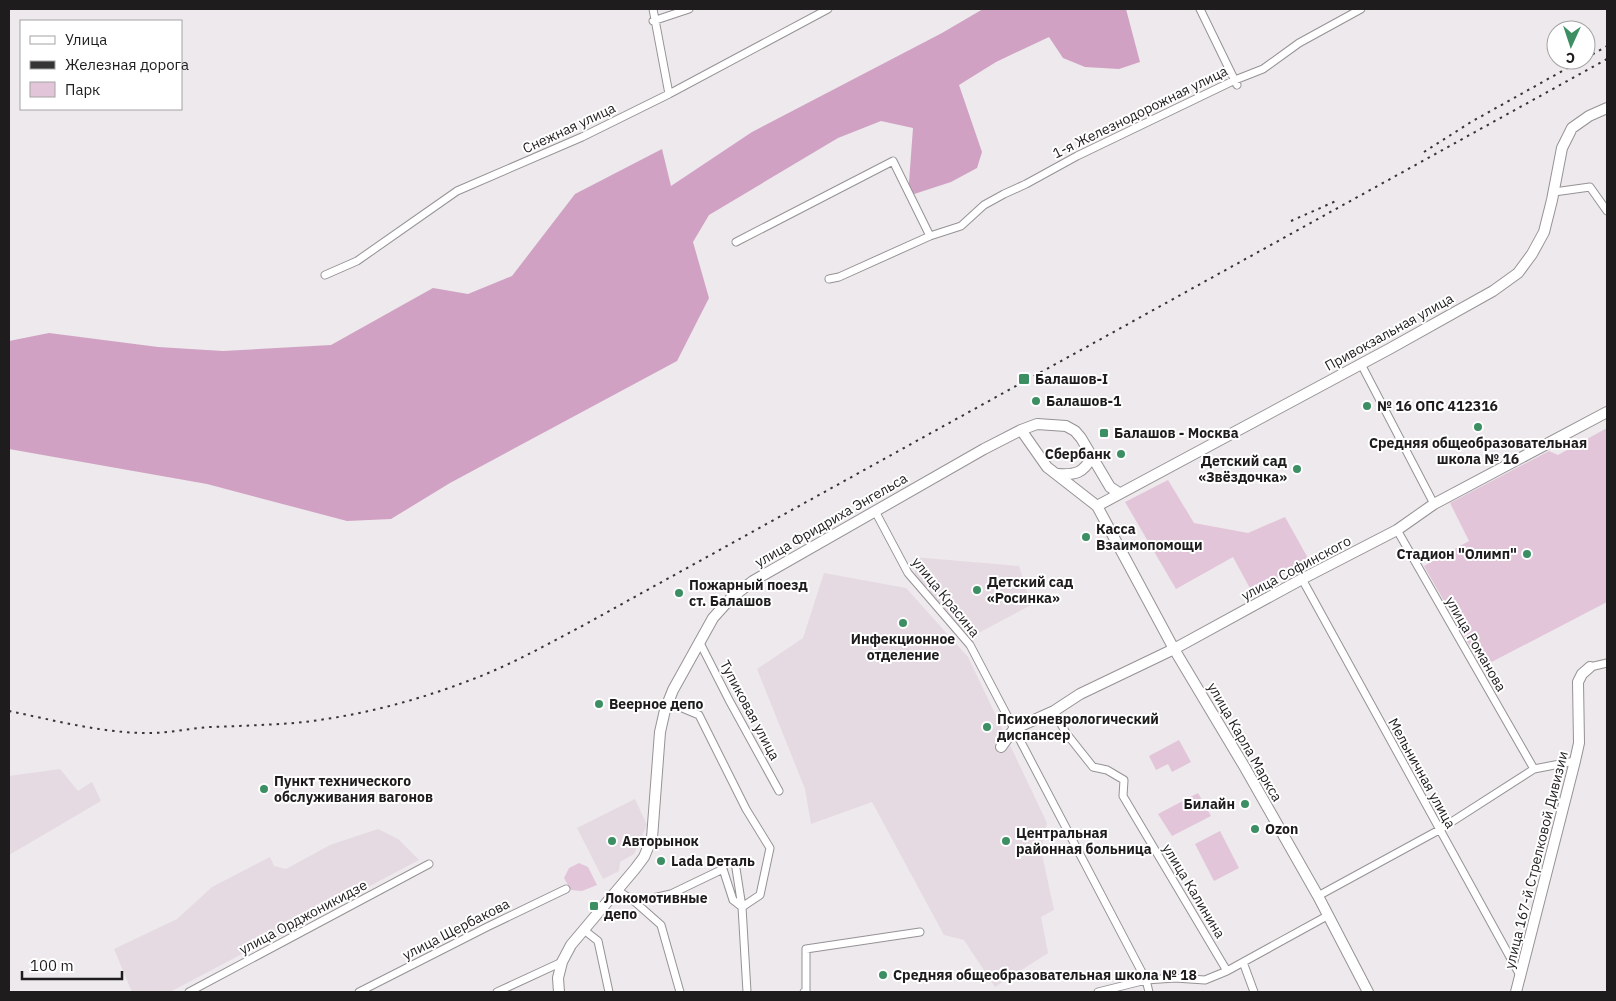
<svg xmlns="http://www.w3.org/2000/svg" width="1616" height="1001" viewBox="0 0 1616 1001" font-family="'IBM Plex Sans',sans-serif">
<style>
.built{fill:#e5dae2}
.green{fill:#e3c5da}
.forest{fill:#d0a1c3}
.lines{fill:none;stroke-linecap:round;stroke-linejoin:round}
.street-casing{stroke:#969295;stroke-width:9}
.secondary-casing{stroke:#969295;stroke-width:12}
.street{stroke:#fff;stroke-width:7}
.secondary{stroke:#fff;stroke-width:10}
.rail{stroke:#363435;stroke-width:2;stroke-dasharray:2.5 5;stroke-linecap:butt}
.poi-dot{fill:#3b8f62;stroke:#fff;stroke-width:2}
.labels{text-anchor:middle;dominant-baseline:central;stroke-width:4;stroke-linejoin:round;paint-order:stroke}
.street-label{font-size:14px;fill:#1e1c1d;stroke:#fff}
.poi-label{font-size:14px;font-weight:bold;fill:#1e1c1d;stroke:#fff;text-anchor:start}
</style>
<rect width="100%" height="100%" fill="#ede9ec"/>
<path class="built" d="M 914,557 L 1019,566 L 1031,605 L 969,638 L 915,574 Z
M 824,573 L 906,588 L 968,657 L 1047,823 L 1041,850 L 1054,910 L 1041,917 L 1048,953 L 995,987 L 964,940 L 944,935 L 872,802 L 811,824 L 805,789 L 757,669 L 803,638 Z
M 60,769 L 78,791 L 92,782 L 101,801 L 9,855 L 9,776 Z
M 635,799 L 647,825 L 634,854 L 620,862 L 619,871 L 603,879 L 577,828 Z
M 378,829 L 398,839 L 419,860 L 170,992 L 132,992 L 114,949 L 177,919 L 212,887 L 270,857 L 274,866 L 286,869 L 330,845 Z"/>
<path class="green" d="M 1607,428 L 1607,602 L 1482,667 L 1424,566 L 1469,541 L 1450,503 L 1549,451 L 1558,455 Z
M 1168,480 L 1194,523 L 1248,533 L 1285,517 L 1309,560 L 1252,592 L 1233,557 L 1176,589 L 1125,502 Z
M 1179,740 L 1191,762 L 1172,772 L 1168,764 L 1156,770 L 1149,756 Z
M 1198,793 L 1211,816 L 1172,836 L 1158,814 Z
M 1220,831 L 1239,868 L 1214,881 L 1195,844 Z
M 579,863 L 588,867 L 597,885 L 582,891 L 571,890 L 564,878 L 569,868 Z"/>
<path class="forest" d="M 983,9 L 1126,9 L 1140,62 L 1119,69 L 1085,67 L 1063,58 L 1049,37 L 996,62 L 959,85 L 982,152 L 977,168 L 951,182 L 908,196 L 913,128 L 881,121 L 838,138 L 709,215 L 693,242 L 709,298 L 677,361 L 450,483 L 391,519 L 347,521 L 207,484 L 9,449 L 9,341 L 49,333 L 158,347 L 223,351 L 331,345 L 433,288 L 468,294 L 512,276 L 575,194 L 662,149 L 671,186 L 752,132 L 942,33 Z"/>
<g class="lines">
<g class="street-casing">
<path id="street" d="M 653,9 L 669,94
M 1200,9 L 1237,85
M 653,21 L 689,9
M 1554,192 L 1590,187 L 1607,211
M 736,242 L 893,161 L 930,236
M 325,275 L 357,261 L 457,191 L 582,137 L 669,94 L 828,9
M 829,279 L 839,277 L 930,236 L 961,226 L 984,205 L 1004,194 L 1026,184 L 1077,156 L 1235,80 L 1263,69 L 1299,43 L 1361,9
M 1361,364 L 1434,504
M 875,511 L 908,573 L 970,645 L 1146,980 L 1149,992
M 1397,530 L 1534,769
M 1302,579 L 1521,977
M 699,641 L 729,700 L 779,791
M 1590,667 L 1607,663
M 668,702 L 699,715 L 746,809 L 770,848 L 760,895 L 742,907
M 1054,711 L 1066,733 L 1093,767 L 1107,770 L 1124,780 L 1123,796 L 1227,971
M 735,862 L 742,907 L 747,992
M 617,890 L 635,902 L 671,894 L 723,869 L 733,900 L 742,907
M 1318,896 L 1439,830 L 1534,769 L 1575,761
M 635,902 L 661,925 L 680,992
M 584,930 L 598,941 L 609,992
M 1243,962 L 1254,992
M 189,992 L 429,864
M 359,992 L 489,926 L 566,889
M 497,992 L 562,962
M 804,992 L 806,992 L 806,949 L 920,932
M 1098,992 L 1146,980 L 1175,978 L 1205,980 L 1227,971 L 1327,916"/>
</g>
<g class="secondary-casing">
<path id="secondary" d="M 1021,430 L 1047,467 L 1097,506 L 1174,649 L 1244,766 L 1318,896 L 1368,992
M 1058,474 C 1076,475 1083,473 1092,457
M 1097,506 L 1391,348 L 1493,291 L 1518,273 L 1532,254 L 1544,232 L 1552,200 L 1562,148 L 1572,128 L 1589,116 L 1607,108
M 1001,747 L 1014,729 L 1054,711 L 1080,694 L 1174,649 L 1302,579 L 1397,530 L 1434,504 L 1607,412
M 559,992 L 558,978 L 562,962 L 571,945 L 635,869 L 644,857 L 652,838 L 660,732 L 665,710 L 673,690 L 713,618 L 731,598 L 753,581 L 984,449 L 1021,430 L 1037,424 L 1066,426 L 1075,431 L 1081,438 L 1110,487 L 1119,493
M 1516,992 L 1575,761 L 1579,743 L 1578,682 L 1582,674 L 1590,667"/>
</g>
<use href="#street" class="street"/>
<use href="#secondary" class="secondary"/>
<path class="rail" d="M 1586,58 L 1607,46
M 1424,152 L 1471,122 L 1582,60
M 1291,221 L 1336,201
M 9,711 C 53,720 106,734 151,733 C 171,733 191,728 211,727 C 239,726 267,725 295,723 C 354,717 413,702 468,681 C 509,666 546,645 584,625 L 1607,59"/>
</g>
<g class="poi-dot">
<rect x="1018" y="373" width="12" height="12" rx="2.5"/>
<circle cx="1036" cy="401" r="5"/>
<circle cx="1367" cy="406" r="5"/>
<circle cx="1478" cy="427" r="5"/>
<rect x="1099" y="428" width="10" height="10" rx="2.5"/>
<circle cx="1121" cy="454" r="5"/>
<circle cx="1297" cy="469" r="5"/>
<circle cx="1086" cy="537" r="5"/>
<circle cx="1527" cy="554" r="5"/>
<circle cx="977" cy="590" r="5"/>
<circle cx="679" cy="593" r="5"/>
<circle cx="903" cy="623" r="5"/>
<circle cx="599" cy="704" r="5"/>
<circle cx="987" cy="727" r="5"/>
<circle cx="264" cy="789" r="5"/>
<circle cx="1245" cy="804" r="5"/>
<circle cx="1255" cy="829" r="5"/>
<circle cx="612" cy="841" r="5"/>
<circle cx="1006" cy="841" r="5"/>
<circle cx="661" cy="861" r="5"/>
<rect x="589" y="901" width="10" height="10" rx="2.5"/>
<circle cx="883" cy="975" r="5"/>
</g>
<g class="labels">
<g class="street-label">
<text transform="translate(1140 112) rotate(-26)">1-я Железнодорожная улица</text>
<text transform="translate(569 128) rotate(-25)">Снежная улица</text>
<text transform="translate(1389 332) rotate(-29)">Привокзальная улица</text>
<text transform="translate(831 520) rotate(-30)">улица Фридриха Энгельса</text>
<text transform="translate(1296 568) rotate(-28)">улица Софинского</text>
<text transform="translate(946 597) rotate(51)">улица Красина</text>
<text transform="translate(1476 644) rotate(60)">улица Романова</text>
<text transform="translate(750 710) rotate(62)">Тупиковая улица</text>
<text transform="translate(1245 742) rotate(60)">улица Карла Маркса</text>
<text transform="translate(1422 773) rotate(61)">Мельничная улица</text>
<text transform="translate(1536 860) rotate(-76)">улица 167-й Стрелковой Дивизии</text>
<text transform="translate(1194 891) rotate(59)">улица Калинина</text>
<text transform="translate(303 917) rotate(-28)">улица Орджоникидзе</text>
<text transform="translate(456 929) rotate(-27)">улица Щербакова</text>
</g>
<g class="poi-label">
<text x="1035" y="379">Балашов-I</text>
<text x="1046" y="401">Балашов-1</text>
<text x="1377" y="406">№ 16 ОПС 412316</text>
<text x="1114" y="433">Балашов - Москва</text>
<text x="1478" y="443" text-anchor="middle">Средняя общеобразовательная<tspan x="1478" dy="16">школа № 16</tspan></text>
<text x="1111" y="454" text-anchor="end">Сбербанк</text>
<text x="1287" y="461" text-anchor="end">Детский сад<tspan x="1287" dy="16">«Звёздочка»</tspan></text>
<text x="1096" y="529">Касса<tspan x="1096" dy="16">Взаимопомощи</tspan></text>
<text x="1517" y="554" text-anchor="end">Стадион "Олимп"</text>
<text x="987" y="582">Детский сад<tspan x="987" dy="16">«Росинка»</tspan></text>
<text x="689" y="585">Пожарный поезд<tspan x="689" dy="16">ст. Балашов</tspan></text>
<text x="903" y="639" text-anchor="middle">Инфекционное<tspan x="903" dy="16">отделение</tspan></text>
<text x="609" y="704">Веерное депо</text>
<text x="997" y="719">Психоневрологический<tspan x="997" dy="16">диспансер</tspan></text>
<text x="274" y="781">Пункт технического<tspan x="274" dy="16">обслуживания вагонов</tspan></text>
<text x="1235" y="804" text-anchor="end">Билайн</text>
<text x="1265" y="829">Ozon</text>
<text x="1016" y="833">Центральная<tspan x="1016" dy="16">районная больница</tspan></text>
<text x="622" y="841">Авторынок</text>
<text x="671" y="861">Lada Dеталь</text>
<text x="604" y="898">Локомотивные<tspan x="604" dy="16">депо</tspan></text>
<text x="893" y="975">Средняя общеобразовательная школа № 18</text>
</g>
</g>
<rect width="1616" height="1001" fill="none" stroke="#1e1c1d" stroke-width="20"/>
<rect x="20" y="20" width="162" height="90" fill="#ffffff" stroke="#a5a4a5"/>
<rect x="30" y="36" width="25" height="8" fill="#ffffff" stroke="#a5a4a5"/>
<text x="65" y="45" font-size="15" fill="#1e1c1d">Улица</text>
<rect x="30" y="61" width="25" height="8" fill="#363435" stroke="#a5a4a5"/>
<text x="65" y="70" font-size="15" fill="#1e1c1d">Железная дорога</text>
<rect x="30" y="82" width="25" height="15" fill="#e3c5da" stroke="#a5a4a5"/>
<text x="65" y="95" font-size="15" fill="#1e1c1d">Парк</text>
<g transform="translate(1571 45) rotate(183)"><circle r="24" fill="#ffffff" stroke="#a5a4a5"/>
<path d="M0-4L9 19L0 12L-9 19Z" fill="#3b8f62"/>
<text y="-8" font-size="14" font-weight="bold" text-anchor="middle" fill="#1e1c1d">С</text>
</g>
<path d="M22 971v8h100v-8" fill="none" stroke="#1e1c1d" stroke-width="2.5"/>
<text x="30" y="971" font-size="15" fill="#1e1c1d" stroke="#ffffff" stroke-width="4" paint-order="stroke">100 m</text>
</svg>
